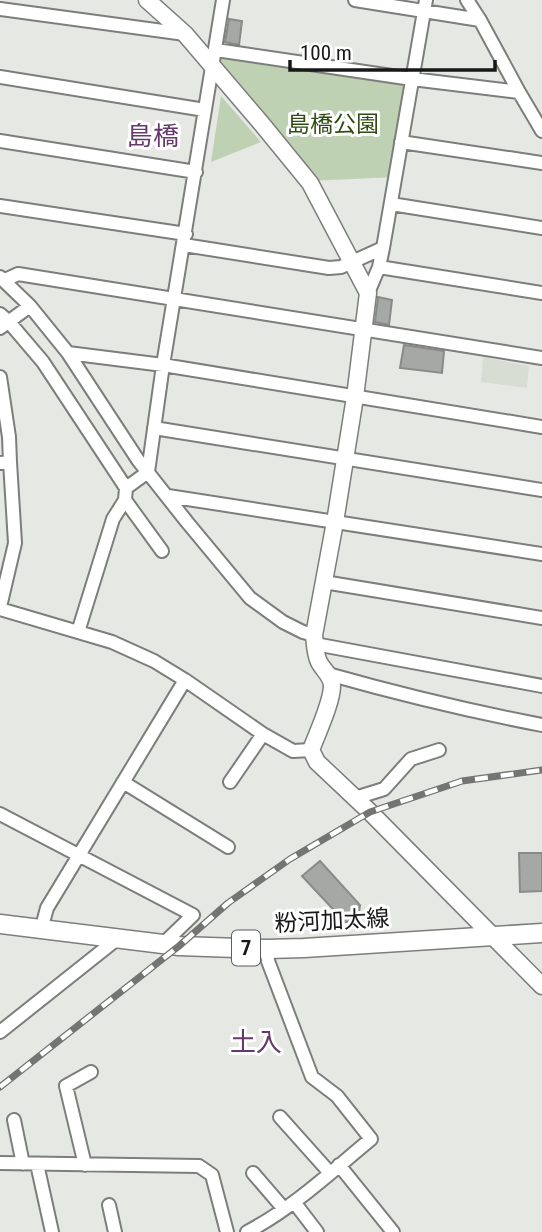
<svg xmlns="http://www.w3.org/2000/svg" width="542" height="1232" viewBox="0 0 542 1232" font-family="'Roboto Condensed','Noto Sans JP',sans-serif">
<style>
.built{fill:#d7ddd3}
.green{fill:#bfd1b3}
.building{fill:#a6a8a5;stroke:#8a8b88;stroke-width:2}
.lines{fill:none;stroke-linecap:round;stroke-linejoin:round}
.street-casing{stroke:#7c7e7b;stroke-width:16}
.secondary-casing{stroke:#7c7e7b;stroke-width:19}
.primary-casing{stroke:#7c7e7b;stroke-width:21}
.street{stroke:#fff;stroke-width:12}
.secondary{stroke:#fff;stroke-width:16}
.primary{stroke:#fff;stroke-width:18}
.rail-casing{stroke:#747573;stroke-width:7}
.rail{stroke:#fff;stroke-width:4.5;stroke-dasharray:13;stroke-linecap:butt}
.labels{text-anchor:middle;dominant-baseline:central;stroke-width:6;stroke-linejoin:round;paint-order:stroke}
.shield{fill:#fff;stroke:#5d5d5d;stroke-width:2}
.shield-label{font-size:21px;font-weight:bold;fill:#171817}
.park-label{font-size:23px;fill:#304c14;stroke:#fff}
.street-label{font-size:23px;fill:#171817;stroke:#fff}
.quarter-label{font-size:26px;fill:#66386d;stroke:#fff}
</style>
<rect width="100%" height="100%" fill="#e6e8e4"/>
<path class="built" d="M 483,357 L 529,366 L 527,388 L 481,382 Z"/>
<path class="green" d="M 216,50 L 412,79 L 396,177 L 308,181 L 213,65 Z
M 221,96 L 261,142 L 211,162 Z"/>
<path class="building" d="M 229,19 L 242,21 L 239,45 L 225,42 Z
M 378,297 L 392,300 L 389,325 L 375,322 Z
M 404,345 L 444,351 L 442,373 L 400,368 Z
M 519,853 L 542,853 L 542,891 L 520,892 Z
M 320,861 L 360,905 L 358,922 L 345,922 L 302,876 Z"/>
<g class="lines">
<g class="street-casing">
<path id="street" d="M 355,0 L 480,20 L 519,92 L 542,131
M 467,0 L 480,20
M 0,9 L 185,34
M 216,50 L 412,79 L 519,92
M 0,77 L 205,110
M 0,141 L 196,172
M 401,142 L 542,163
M 391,204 L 542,228
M 0,206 L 186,234
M 184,245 L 329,268 L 341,267 L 383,248 L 379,267 L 368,293
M 383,248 L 426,0
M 379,267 L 542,293
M 0,277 L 30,306 L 68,353 L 138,460 L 187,522 L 250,598 L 283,622 L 303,632 L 314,635
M 5,280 L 18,274 L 542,358
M 0,314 L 9,322 L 43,362 L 126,488
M 0,328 L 30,306
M 68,353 L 163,365 L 542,427
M 0,377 L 9,437 L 10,462
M 154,428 L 542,490
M 0,463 L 10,462 L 15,543 L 0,607
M 168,496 L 542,554
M 162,551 L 125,500 L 126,488 L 148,472 L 163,365 L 223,0
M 324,582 L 542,618
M 0,609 L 112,642 L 154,661 L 185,680 L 263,734 L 293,751 L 311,750
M 78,632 L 113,519 L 125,500
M 315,644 L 542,686
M 328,674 C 399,694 469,711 542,725
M 123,782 L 228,847
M 230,782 L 263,734
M 355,798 L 384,789 L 411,759 L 439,750
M 0,814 L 193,915 L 163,944
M 41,930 L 47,908 L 185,680
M 0,1032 L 117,939
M 280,1117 L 330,1173
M 14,1120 L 23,1164
M 0,1163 L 199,1166 L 212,1175 L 227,1232
M 37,1164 L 52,1232
M 85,1165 L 66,1086 L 91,1072
M 339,1165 L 393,1232
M 253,1173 L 284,1209
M 294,1202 L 317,1232
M 109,1205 L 115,1232
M 247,1232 C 293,1208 332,1171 371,1139 L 337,1096 L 312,1077 L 268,961 L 267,949"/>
</g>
<g class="secondary-casing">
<path id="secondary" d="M 147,0 L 185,34 L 261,123 L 310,183 L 368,293 L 355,397 L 335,522 L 314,635 C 315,644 315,654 319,662 C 323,670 332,676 332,686 C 332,702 317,734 311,750 L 317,762 L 370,812 L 542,986"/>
</g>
<g class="primary-casing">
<path id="primary" d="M 0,924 L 179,946 L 267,949 L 304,948 L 542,933"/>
</g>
<use href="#street" class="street"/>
<use href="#secondary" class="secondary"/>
<use href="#primary" class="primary"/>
<g class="rail-casing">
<path id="rail" d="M 0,1087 L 179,946 L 228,903 L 290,859 L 370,812 L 462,781 L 542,770"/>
</g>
<use href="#rail" class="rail"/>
</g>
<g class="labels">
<rect class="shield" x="232" y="930.5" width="28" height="35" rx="5"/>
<g class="shield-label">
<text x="246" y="948">7</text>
</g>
<g class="park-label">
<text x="333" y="124">島橋公園</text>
</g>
<g class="street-label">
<text transform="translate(332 921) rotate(-3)">粉河加太線</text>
</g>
<g class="quarter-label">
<text x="153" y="136">島橋</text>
<text x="256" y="1042">土入</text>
</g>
</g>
<path d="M290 60v10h205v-10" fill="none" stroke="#171817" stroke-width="3.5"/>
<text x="300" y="60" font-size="21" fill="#171817" stroke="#ffffff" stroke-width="5" paint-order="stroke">100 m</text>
</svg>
